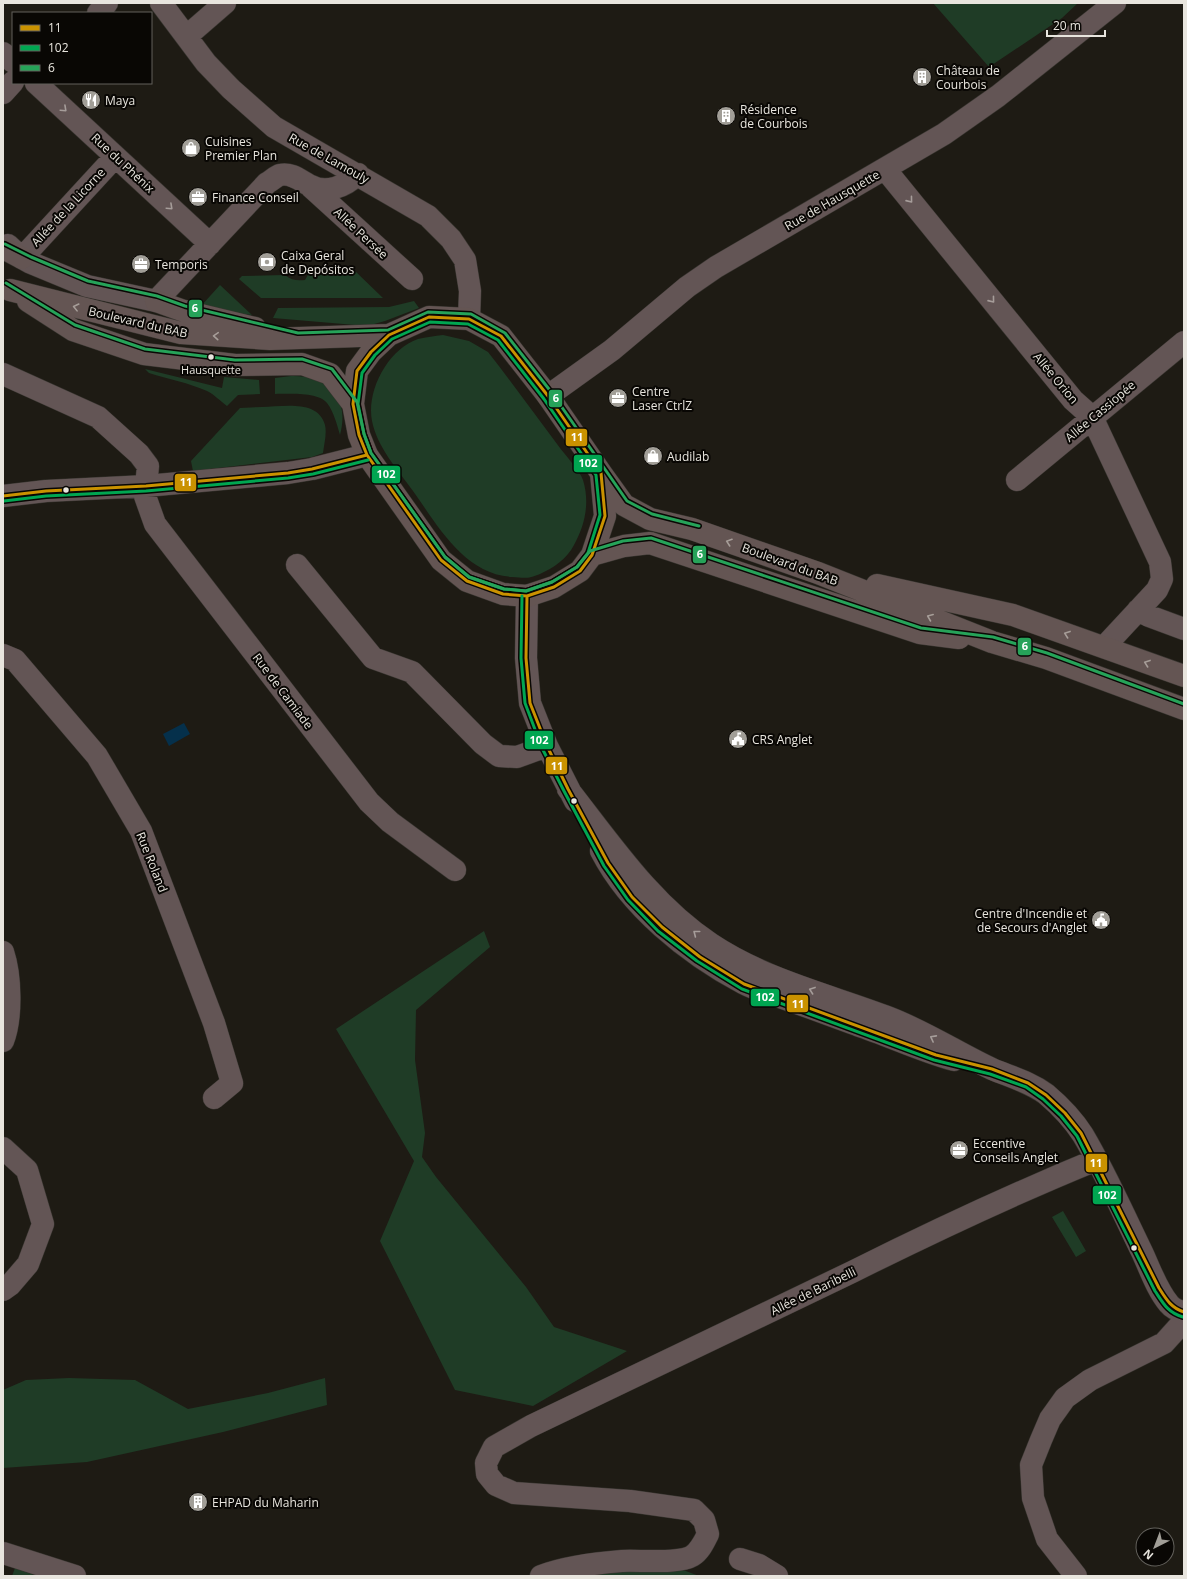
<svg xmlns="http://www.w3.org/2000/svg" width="1187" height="1579" viewBox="0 0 1187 1579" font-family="'Open Sans',sans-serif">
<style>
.green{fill:#1f3c26}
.water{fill:#05304b}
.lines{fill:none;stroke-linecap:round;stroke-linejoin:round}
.minor-casing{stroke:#393631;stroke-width:23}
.major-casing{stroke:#393631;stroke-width:23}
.minor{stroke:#635555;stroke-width:22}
.major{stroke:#645553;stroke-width:22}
.bus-1-casing{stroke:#090704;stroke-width:6}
.bus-2-casing{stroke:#090704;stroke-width:6}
.bus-3-casing{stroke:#090704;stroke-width:6}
.bus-1{stroke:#ca9200;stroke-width:3}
.bus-2{stroke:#00a651;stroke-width:3}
.bus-3{stroke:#26a359;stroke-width:3}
.oneway{stroke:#a69d9a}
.oneway2{stroke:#a69d98}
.bus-dot{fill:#e8e5de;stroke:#090704;stroke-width:1.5}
.labels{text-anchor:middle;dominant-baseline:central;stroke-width:4;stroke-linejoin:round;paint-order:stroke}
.bus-label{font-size:11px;fill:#e8e5de;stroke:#090704}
.poi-label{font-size:12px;fill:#e8e5de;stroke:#090704;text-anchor:start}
.street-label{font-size:12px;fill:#e8e5de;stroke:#090704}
.line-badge{stroke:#090704;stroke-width:1.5}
.badge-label{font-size:11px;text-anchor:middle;font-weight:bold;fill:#fff}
</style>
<rect width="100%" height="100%" fill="#1e1b14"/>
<path class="green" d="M 933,3 L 1078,3 L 1062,18 L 989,67 Z
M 355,271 L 383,298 L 261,298 L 239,279 L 242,276 L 285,275 C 291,280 297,281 305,280 L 309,273 Z
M 220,285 L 252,315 L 213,310 L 201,306 Z
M 414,301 L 419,308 L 385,321 L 367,326 L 273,318 L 278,308 L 389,307 Z
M 443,335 L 469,341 L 488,352 C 513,384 536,416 560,448 C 566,456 580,471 583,480 C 590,503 585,525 574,545 C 567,559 553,568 540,574 C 528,579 525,578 512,577 C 464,574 438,526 413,491 C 398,470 377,447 372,421 C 366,391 388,349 418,339 C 426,337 435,336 443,335 Z
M 145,369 L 222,388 L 224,377 L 259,380 L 260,394 L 238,395 L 227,406 C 220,401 215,395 207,391 C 189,383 168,379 149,373 Z
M 291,376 C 329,375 350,397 340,435 C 337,425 334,412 327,403 C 318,392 289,394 275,394 L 275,378 Z
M 262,407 C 282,407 318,399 325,425 C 327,434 324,444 323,453 L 312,457 L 193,471 L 191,461 L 240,408 Z
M 484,931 L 490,947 L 416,1010 L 415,1060 L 425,1133 L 422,1157 L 436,1177 L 526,1287 L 554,1327 L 627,1351 L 533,1406 L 455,1390 L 380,1241 L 414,1161 L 336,1029 Z
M 1063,1211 L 1086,1251 L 1076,1257 L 1052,1217 Z
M 69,1378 L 135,1380 L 188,1409 L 268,1393 L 325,1378 L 327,1405 L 223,1432 L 87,1462 L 3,1468 L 3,1390 L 26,1380 Z
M 15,1568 L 37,1576 L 12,1576 Z
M 678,1568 L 699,1576 L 582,1576 L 632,1569 Z"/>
<path class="water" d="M 184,723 L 190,734 L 169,746 L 163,734 Z"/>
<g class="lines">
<g class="minor-casing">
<path id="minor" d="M 161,3 L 206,63 L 231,89 L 274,127 L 428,216 L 451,239 L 465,260 L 470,291 L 469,319
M 98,13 L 107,3
M 187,36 L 225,3
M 3,53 L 13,62
M 36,83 L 210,244
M 3,93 L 13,82
M 885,169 L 1073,400 L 1092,417 L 1160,562 L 1162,579 L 1157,590 L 1104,647
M 311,187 L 412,279
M 8,245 L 22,258 L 29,262 L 87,286 L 156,301 L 267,183 C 271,181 276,176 280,175 C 291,172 301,181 309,185 C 326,195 346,186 358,174
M 22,258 L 115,157
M 3,374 L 98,417 L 139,454 L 148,466 L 145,496 L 155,524 L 369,802 L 390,822 L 455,870
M 548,396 L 612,350 L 687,287 L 716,267 L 944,134 L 998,96 L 1115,3
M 1017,480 L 1184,342
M 3,496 L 46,491 L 146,486 L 288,473 L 312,469 L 367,455
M 297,565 L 373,658 L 412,672 L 483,744 L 499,756 L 517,757 L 547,746
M 527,596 L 526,658 L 530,703 L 547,746 L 575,801
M 1138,610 L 1149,616 L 1184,629
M 3,655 L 15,660 L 97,756 L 141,831 L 214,1023 L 232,1083 L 214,1098
M 568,789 C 611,844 652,905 711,944 C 765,980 830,995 890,1018 C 926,1032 958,1053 992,1069 C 1011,1077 1030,1082 1046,1094 C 1059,1105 1074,1121 1083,1135 C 1105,1172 1123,1213 1142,1252 C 1150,1269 1157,1290 1169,1304 C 1173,1309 1179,1311 1184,1312
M 601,851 C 630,907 688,954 743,983 C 754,989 768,993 780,997 C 806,1006 832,1016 857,1025 C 890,1036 921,1051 954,1060
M 3,952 C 11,976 12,1018 3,1041
M 3,1148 L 27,1170 L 43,1224 L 28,1264 L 10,1285 L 3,1290
M 3,1553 L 75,1576
M 740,1559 L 759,1565 L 777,1576
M 541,1576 C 565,1567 596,1563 622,1561 C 639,1560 679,1564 692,1556 C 700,1551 704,1542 708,1534 L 704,1520 L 694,1510 L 630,1501 L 514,1493 L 496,1485 L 487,1474 L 486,1463 L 494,1447 L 531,1426 L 852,1272 C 932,1232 1013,1194 1096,1160
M 1076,1576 L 1047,1539 L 1033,1498 L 1031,1465 L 1041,1440 L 1050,1419 L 1065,1398 L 1090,1380 L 1164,1343 L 1182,1323 L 1184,1317"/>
</g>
<g class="major-casing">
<path id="major" d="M 3,248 L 22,258
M 10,290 L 181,333 L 270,339 L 389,335
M 28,301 L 73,330 L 144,354 L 235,365 L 302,364 L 330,374 L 353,404
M 156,301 L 184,311 L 255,328
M 601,473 L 605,516 L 592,555 L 580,571 L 554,587 L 527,596 L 503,594 L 467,581 L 441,560 L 367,455 L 359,435 L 353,404 L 357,371 L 371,352 L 389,335 L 429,317 L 469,319 L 501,336 L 548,396 L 601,473 L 624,505 L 650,519 L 692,529 L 818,573 L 992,642 L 1046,658 L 1184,709
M 592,555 L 624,546 L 650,543 L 920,633 L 959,638
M 877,585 L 1013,615 L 1184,676"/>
</g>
<use href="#minor" class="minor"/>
<use href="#major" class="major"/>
<g class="bus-1-casing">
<path id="bus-1" d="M 429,317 L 469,319 L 501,336 L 548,396 L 601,473 L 605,516 L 592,555 L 580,571 L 554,587 L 527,596 L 503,594 L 467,581 L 441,560 L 367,455 L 359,435 L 353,404 L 357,371 L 371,352 L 389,335 Z
M 3,496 L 46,491 L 146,486 L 288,473 L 312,469 L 367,455
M 527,596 L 526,658 L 530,703 L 547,746 L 568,789 L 608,863 L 632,897 L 662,927 L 700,957 L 744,984 L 936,1055 L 992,1069 L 1028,1083 L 1046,1095 L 1065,1113 L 1081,1133 L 1159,1288 C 1166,1299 1171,1308 1184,1312"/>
</g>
<g class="bus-2-casing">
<path id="bus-2" d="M 430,322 L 468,324 L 498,340 L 544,399 L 596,475 L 600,515 L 588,553 L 577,567 L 552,582 L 526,591 L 504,589 L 469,577 L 445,557 L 371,453 L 364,434 L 358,404 L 362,373 L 375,355 L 392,339 Z
M 4,501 L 46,496 L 146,491 L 288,478 L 313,474 L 368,460
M 522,596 L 521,658 L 525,703 L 542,748 L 564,791 L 604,866 L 628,900 L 658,931 L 697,961 L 742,989 L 934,1060 L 990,1074 L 1026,1087 L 1043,1099 L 1061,1116 L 1077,1136 L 1155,1291 C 1163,1303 1168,1313 1183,1317"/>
</g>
<g class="bus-3-casing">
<path id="bus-3" d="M 5,244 L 31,257 L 88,281 L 157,296 L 185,306 L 298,333 L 388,330 L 428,312 L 471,314 L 505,333 L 552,393 L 627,501 L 652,514 L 699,526
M 6,283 L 75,325 L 145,349 L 235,360 L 302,359 L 332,369 L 357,402 L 364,434 L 371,453 L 445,557 L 469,577 L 504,589 L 526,591 L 552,582 L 577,567 L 590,551 L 623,541 L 651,538 L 921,628 L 993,637 L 1047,653 L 1184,704"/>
</g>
<use href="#bus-1" class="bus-1"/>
<use href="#bus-2" class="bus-2"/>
<use href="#bus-3" class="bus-3"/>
</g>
<defs><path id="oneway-chevron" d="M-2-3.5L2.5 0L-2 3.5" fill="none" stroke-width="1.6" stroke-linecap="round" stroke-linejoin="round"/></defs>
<g class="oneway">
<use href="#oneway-chevron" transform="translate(64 109) rotate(43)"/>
<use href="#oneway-chevron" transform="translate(910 200) rotate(51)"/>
<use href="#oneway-chevron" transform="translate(170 207) rotate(43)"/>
<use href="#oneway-chevron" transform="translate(992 300) rotate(51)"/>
<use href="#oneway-chevron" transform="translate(696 933) rotate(-142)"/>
<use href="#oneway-chevron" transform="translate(812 990) rotate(-160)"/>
<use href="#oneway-chevron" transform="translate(933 1038) rotate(-152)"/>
</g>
<g class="oneway2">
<use href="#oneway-chevron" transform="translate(76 307) rotate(-166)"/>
<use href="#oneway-chevron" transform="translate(216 336) rotate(-176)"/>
<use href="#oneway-chevron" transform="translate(729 542) rotate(-161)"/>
<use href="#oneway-chevron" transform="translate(930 617) rotate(-158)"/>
<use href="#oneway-chevron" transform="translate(1067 634) rotate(-160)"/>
<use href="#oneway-chevron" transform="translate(1147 663) rotate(-160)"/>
</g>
<defs>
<g id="building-disc" transform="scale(1)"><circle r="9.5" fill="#a19e97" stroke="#090704"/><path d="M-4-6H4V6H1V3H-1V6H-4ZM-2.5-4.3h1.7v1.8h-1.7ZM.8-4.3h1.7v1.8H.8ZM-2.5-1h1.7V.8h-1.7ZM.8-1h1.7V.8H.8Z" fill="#fff"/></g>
<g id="restaurant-disc" transform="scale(1)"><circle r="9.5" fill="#a19e97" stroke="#090704"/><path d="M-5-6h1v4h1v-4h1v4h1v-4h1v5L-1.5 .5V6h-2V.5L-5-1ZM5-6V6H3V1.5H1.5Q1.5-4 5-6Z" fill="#fff"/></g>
<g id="shop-disc" transform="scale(1)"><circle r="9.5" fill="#a19e97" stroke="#090704"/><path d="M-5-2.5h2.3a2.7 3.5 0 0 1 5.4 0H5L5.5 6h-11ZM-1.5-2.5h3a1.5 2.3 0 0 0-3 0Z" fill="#fff"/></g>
<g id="office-disc" transform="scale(1)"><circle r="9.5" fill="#a19e97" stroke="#090704"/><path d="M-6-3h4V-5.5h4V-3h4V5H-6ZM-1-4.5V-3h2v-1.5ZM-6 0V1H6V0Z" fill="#fff"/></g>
<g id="bank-disc" transform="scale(1)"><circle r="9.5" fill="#a19e97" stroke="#090704"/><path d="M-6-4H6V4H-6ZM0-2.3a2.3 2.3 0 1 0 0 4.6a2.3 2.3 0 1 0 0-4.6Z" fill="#fff"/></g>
<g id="civic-disc" transform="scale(1)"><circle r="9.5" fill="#a19e97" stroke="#090704"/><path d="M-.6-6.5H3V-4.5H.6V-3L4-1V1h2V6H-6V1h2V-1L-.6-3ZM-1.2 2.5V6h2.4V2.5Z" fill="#fff"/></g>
</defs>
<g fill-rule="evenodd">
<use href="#building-disc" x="922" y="77"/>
<use href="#restaurant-disc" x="91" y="100"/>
<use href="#building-disc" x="726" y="116"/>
<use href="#shop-disc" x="191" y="148"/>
<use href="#office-disc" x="198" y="197"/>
<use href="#bank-disc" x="267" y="262"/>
<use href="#office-disc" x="141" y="264"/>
<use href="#office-disc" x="618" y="398"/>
<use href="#shop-disc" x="653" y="456"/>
<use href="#civic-disc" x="738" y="739"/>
<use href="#civic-disc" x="1101" y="920"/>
<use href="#office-disc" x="959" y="1150"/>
<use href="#building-disc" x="198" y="1502"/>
</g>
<g class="bus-dot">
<circle cx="211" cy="357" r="3.5"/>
<circle cx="66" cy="490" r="3.5"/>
<circle cx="574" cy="801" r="3.5"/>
<circle cx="1134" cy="1248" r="3.5"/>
</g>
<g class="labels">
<g class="bus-label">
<text x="211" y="369">Hausquette</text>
</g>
<g class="poi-label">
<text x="936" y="70">Château de<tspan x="936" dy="14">Courbois</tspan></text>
<text x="105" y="100">Maya</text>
<text x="740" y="109">Résidence<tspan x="740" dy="14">de Courbois</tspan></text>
<text x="205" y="141">Cuisines<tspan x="205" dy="14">Premier Plan</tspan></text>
<text x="212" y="197">Finance Conseil</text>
<text x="281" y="255">Caixa Geral<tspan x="281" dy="14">de Depósitos</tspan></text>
<text x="155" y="264">Temporis</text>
<text x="632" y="391">Centre<tspan x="632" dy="14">Laser CtrlZ</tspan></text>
<text x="667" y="456">Audilab</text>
<text x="752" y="739">CRS Anglet</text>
<text x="1087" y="913" text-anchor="end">Centre d'Incendie et<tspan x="1087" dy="14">de Secours d'Anglet</tspan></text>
<text x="973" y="1143">Eccentive<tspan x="973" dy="14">Conseils Anglet</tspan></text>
<text x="212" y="1502">EHPAD du Maharin</text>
</g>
<g class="street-label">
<text transform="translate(329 158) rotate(29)">Rue de Lamouly</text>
<text transform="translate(123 163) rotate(43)">Rue du Phénix</text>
<text transform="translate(832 200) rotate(-30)">Rue de Hausquette</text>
<text transform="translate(68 207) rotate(-47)">Allée de la Licorne</text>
<text transform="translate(361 233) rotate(43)">Allée Persée</text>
<text transform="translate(138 322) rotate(13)">Boulevard du BAB</text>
<text transform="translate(1056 378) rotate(50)">Allée Orion</text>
<text transform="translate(1100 411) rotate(-40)">Allée Cassiopée</text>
<text transform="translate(790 564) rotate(20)">Boulevard du BAB</text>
<text transform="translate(283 691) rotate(53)">Rue de Camiade</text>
<text transform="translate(152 862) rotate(68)">Rue Roland</text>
<text transform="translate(813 1291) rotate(-26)">Allée de Baribelli</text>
</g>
</g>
<g class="line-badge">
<rect x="188" y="299" width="15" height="19" rx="4" fill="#26a359"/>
<rect x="548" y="389" width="15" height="19" rx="4" fill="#26a359"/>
<rect x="565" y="428" width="23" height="19" rx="4" fill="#ca9200"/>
<rect x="573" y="454" width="30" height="19" rx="4" fill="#00a651"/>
<rect x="371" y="465" width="30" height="19" rx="4" fill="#00a651"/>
<rect x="174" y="473" width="23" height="19" rx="4" fill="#ca9200"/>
<rect x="692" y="545" width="15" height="19" rx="4" fill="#26a359"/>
<rect x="1017" y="637" width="15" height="19" rx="4" fill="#26a359"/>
<rect x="524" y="730" width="30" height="20" rx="4" fill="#00a651"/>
<rect x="545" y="756" width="23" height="19" rx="4" fill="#ca9200"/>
<rect x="750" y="988" width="30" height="19" rx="4" fill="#00a651"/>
<rect x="786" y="994" width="23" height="19" rx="4" fill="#ca9200"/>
<rect x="1085" y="1153" width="23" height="20" rx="4" fill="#ca9200"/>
<rect x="1092" y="1185" width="30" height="20" rx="4" fill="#00a651"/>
</g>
<g class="badge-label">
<text x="195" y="312">6</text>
<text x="556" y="402">6</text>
<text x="577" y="441">11</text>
<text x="588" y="467">102</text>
<text x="386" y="478">102</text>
<text x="186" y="486">11</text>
<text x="700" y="558">6</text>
<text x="1025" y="650">6</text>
<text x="539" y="744">102</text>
<text x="557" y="770">11</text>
<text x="765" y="1001">102</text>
<text x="798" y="1008">11</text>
<text x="1096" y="1167">11</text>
<text x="1107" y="1199">102</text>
</g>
<rect width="1187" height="1579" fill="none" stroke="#e8e5de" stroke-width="8"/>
<rect x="12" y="12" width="140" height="72" fill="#090704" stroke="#62605b"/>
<rect x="20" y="25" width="20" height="6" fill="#ca9200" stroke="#62605b"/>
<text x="48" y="32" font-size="12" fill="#e8e5de">11</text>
<rect x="20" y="45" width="20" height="6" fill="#00a651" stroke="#62605b"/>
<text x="48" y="52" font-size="12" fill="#e8e5de">102</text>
<rect x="20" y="65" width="20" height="6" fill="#26a359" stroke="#62605b"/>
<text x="48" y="72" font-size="12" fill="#e8e5de">6</text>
<g transform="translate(1155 1547) rotate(222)"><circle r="19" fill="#090704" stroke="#62605b"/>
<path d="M0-3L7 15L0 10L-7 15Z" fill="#a19e97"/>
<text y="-6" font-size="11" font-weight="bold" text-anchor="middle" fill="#e8e5de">N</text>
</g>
<path d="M1047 30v6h58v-6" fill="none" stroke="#e8e5de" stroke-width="2"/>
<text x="1053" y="30" font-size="12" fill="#e8e5de" stroke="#090704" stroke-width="3" paint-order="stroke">20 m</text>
</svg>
